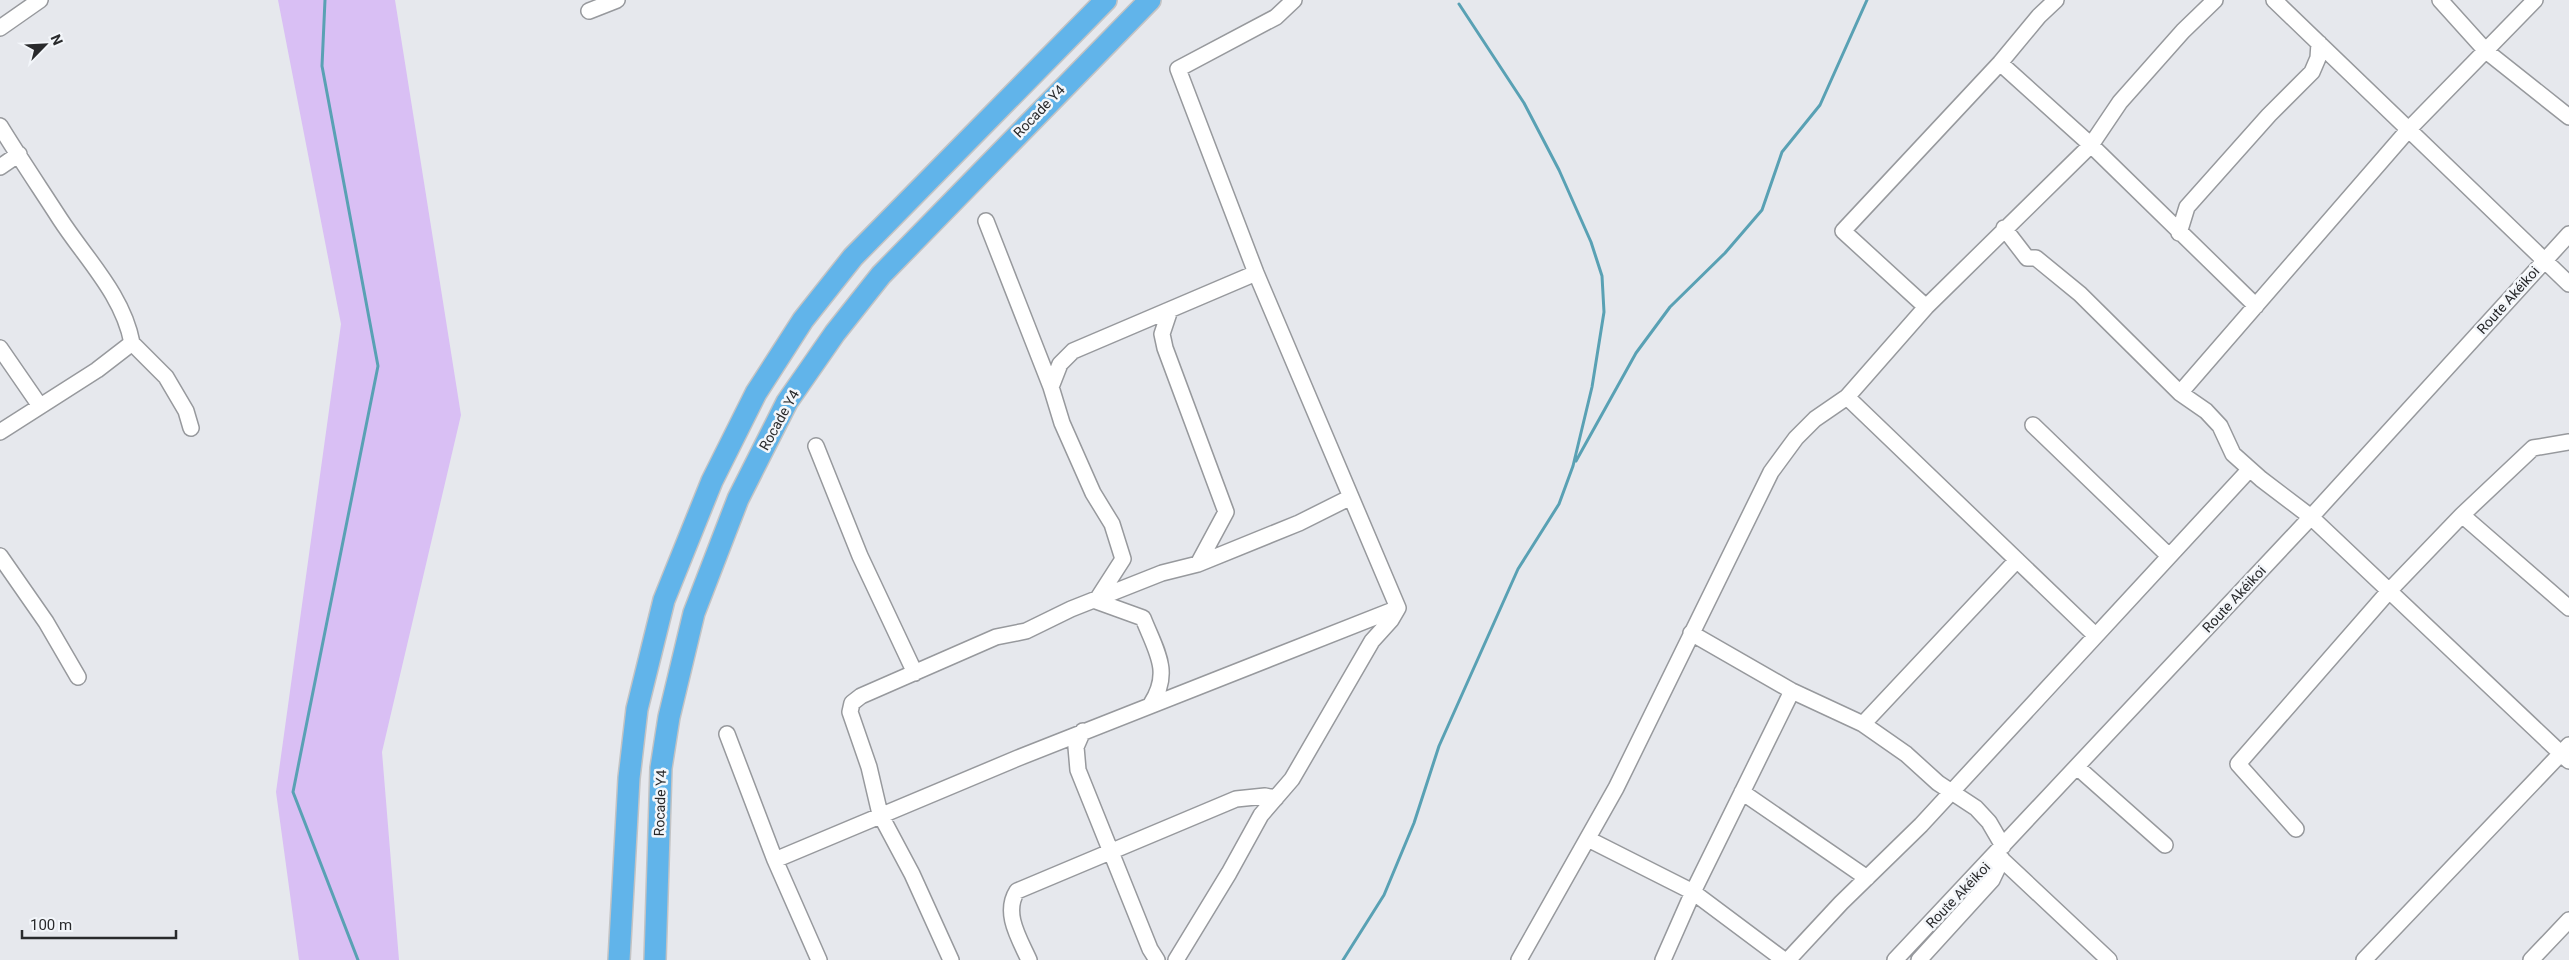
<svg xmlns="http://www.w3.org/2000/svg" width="2569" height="960" viewBox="0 0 2569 960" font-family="Roboto,sans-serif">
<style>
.green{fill:#d9bff4}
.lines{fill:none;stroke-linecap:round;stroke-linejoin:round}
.stream{stroke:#59a1b4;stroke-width:3}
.minor-casing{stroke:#97999d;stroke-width:18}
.highway-casing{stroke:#c3c3c4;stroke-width:24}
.minor{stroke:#fff;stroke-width:15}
.highway{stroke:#61b4ea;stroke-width:21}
.labels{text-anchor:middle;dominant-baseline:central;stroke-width:5;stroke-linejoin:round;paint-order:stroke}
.street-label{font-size:14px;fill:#292a2c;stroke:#f3f6fa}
</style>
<rect width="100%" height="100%" fill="#e6e8ed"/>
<path class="green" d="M 278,0 L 395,0 L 461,415 L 382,752 L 399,960 L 299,960 L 276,792 L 341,324 Z"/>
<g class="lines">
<path class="stream" d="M 325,0 L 322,66 L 378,366 L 293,792 L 358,960
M 1576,461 L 1636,353 L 1670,307 L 1725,253 L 1762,210 L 1782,152 L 1820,105 L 1867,0
M 1343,960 L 1384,895 L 1414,823 L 1439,746 L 1518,569 L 1559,504 L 1573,466 L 1592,387 L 1604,312 L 1602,276 L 1591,242 L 1559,170 L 1524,103 L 1459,4"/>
<g class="minor-casing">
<path id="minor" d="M 2274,0 L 2569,284
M 2440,0 L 2486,51 L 2569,117
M 589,11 L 617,0
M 0,28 L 40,0
M 2000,63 L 2091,145 L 2256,306
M 0,126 C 19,157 40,188 60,219 C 86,259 123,295 132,343
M 0,167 L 19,154
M 986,221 L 1051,387 L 1062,423 L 1093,493 L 1112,524 L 1123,559 L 1096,601 L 1143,618 C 1156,651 1172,672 1151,704
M 2004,228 L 2027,258 L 2036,258 L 2080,294 L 2180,393 L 2206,411 L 2220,426 L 2233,454 L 2261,479 L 2311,517 L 2569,761
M 2179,233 L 2187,207 L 2269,115 L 2312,72 L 2318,58 L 2319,43
M 1926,307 L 1843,231 L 2000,63 L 2039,16 L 2056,0
M 1170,310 L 1162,334 L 1165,348 L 1226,512 L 1198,564
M 0,348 L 40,406
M 1051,387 L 1060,364 L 1073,351 L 1256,273
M 2180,393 L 2409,129 L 2535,0
M 1847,397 L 2095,635
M 2033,425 L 2169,556
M 0,432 L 97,370 L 132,343 L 166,377 L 186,411 L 191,428
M 816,446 L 860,556 L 915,673
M 2462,515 L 2569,608
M 0,556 L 46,622 L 78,677
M 1691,633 L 1792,691 L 1863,724 L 1906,754 L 1938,783 L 1976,808 L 1989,822 L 2003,846
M 1863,724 L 2017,560
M 1083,731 L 1076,747 L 1078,770 L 1150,949 L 1157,960
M 727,734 L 775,860 L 819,960
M 2077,767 L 2165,845
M 1742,792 L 1867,878
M 2296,829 L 2238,764 L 2389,591 L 2462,515 L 2533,448 L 2569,442
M 1588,839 L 1693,892 L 1784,960
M 1996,854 L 2109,960
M 775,860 L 1018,758 L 1398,608
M 951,960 L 912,874 L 880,814 L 869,767 L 850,712 L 852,703 L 861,696 L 996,637 L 1026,631 L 1071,609 L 1162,573 L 1198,564 L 1299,523 L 1351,497
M 1029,960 C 1019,938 1003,913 1017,891 L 1236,799 L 1265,796 L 1276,798
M 1176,960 L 1229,873 L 1261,815 L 1292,779 L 1372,641 L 1391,620 L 1398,608 L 1256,273 L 1178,69 L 1276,17 L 1294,0
M 1519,960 L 1616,788 L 1771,472 L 1796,438 L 1815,419 L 1847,397 L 1926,307 L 2091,145 L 2120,102 L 2183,31 L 2215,0
M 1663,960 L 1693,892 L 1792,691
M 1788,960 L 1841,903 L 1921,825 L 2249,470
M 1895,960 L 2311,517 L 2569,234
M 1919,960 L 1992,880 L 2002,859
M 2364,960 L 2569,745
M 2531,960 L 2569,920"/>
</g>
<g class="highway-casing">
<path id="highway" d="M 619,960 L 629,778 L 637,709 L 664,600 L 712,481 L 756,393 L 803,320 L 853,257 L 1106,0
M 655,960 L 661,768 L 669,717 L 694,613 L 738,499 L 787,402 L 835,333 L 881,275 L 1150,0"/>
</g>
<use href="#minor" class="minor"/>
<use href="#highway" class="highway"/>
</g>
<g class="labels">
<g class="street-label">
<text transform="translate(1039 111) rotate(-46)">Rocade Y4</text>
<text transform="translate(2508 300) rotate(-48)">Route Akéikoi</text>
<text transform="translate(779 420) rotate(-61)">Rocade Y4</text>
<text transform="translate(2234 599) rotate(-47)">Route Akéikoi</text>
<text transform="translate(660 803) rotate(-88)">Rocade Y4</text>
<text transform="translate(1958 895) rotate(-46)">Route Akéikoi</text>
</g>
</g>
<g transform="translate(45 45) rotate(66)" stroke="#f3f6fa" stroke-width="4" paint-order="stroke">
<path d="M0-4L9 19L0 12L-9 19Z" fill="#292a2c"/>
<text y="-8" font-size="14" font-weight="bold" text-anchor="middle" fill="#292a2c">N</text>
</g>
<path d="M22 930v8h154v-8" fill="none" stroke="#292a2c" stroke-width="2.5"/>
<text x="30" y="930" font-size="15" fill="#292a2c" stroke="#f3f6fa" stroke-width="4" paint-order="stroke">100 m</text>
</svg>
